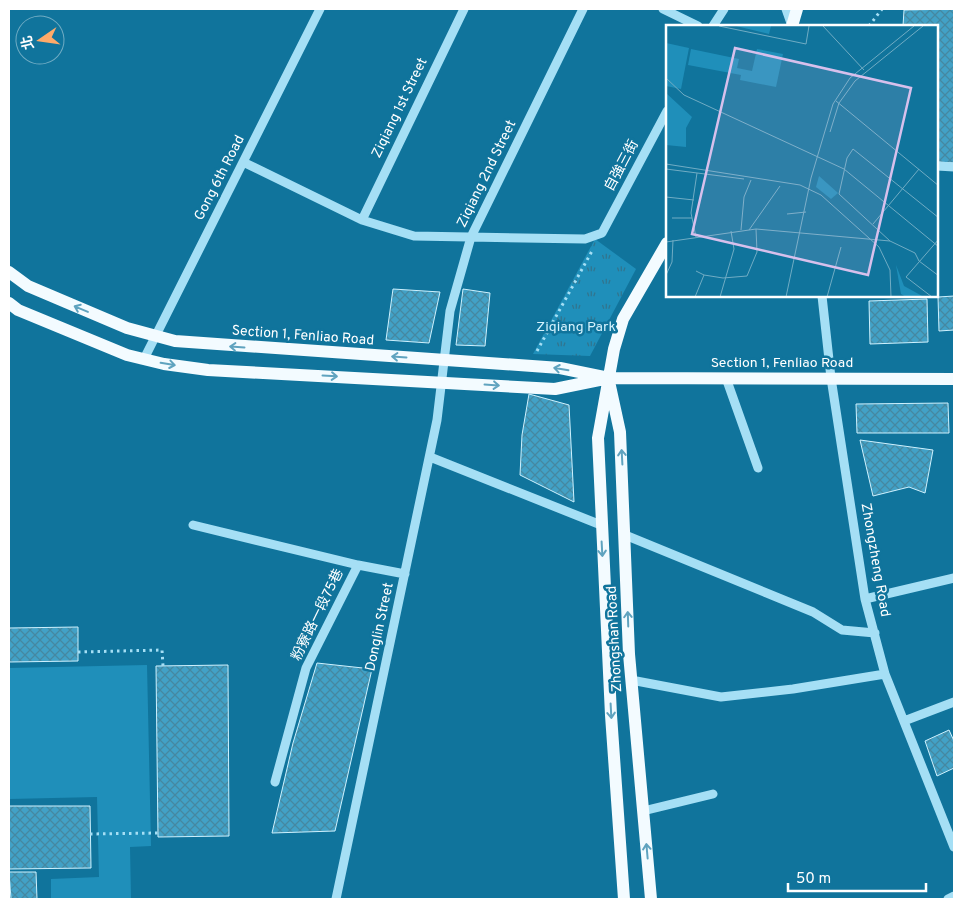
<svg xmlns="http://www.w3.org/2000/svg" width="963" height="908" viewBox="0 0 963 908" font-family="Overpass,'Noto Sans TC',sans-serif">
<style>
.grass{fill:url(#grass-tufts)}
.pitch{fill:#1f8fba}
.building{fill:url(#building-cross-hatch);stroke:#cef1fe}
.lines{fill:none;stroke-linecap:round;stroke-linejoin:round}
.path{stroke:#a5dff5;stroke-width:3;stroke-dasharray:2.5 4;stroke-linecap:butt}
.minor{stroke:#a5dff5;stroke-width:9}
.major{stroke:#f3fbff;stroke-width:12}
.oneway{stroke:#5fa3bf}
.labels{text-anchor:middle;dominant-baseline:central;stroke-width:5;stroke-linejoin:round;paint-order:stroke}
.street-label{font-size:14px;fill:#fff;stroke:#10749c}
.park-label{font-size:14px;fill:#d5f3fe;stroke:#10749c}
.inset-road{fill:none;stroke:#70acc4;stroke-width:1}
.view{fill:#d7c0ec;fill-opacity:0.15;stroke:#d7c0ec;stroke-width:2.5}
.inset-edge{fill:none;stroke:#fff;stroke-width:2.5}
</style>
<defs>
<pattern id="grass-tufts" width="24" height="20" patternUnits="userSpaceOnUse" patternTransform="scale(1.25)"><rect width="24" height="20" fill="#1f8fba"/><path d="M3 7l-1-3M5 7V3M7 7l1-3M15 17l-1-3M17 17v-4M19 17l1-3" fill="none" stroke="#31748e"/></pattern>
<pattern id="building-cross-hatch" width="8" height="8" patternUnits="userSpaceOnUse" patternTransform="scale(1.25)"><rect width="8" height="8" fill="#42a1c6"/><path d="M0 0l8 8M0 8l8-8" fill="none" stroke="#4588a1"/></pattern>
</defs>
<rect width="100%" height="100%" fill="#10749c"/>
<path class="grass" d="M 595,239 L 636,269 L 590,356 L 533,354 Z"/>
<path class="pitch" d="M 147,665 L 151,846 L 130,847 L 131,899 L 51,899 L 51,879 L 99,877 L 97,797 L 9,799 L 9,668 Z"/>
<path class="building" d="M 954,9 L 954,163 L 937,162 L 937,26 L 903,26 L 904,10 Z
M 393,289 L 440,292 L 429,343 L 386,340 Z
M 463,289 L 490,293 L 485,346 L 456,345 Z
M 954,296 L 954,330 L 939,331 L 938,297 Z
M 927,299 L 928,342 L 870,344 L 869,301 Z
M 529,394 L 569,405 L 574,502 L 520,475 L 522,435 Z
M 948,403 L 949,433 L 857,433 L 856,404 Z
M 860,440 L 933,450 L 925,493 L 909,487 L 873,496 Z
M 78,627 L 78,661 L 9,662 L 9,628 Z
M 317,663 L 372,669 L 335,831 L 272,833 L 293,743 Z
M 228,665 L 229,836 L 158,837 L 156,666 Z
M 949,730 L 954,741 L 954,768 L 937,776 L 925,741 Z
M 9,806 L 90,806 L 91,868 L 9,869 Z
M 9,872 L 36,872 L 37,899 L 11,899 Z"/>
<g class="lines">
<path class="path" d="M 869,26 L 882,9
M 537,351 L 592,251
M 78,652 L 162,650 L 163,666
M 90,834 L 158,833"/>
<path class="minor" d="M 663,9 L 698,26
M 786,9 L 792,26
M 713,26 L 724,9
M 243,162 L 362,220 L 414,236 L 585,239 L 602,233 L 667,111
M 937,166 L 954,167
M 362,220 L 464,9
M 822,296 L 831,378 L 865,599 L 885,674 L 954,847
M 144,359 L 320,9
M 726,378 L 758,468
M 430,457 L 601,525
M 193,525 L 358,565
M 625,535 L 813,612 L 842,630 L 875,633
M 865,599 L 954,578
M 631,680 L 721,697 L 793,689 L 885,674
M 904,721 L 954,702
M 275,782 L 306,668 L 358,565 L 405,574
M 643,811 L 713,794
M 336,899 L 437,420 L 450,311 L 471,237 L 583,9
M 948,899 L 954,896"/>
<path class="major" d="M 792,26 L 797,9
M 9,272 L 28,286 L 127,328 L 175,341 L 560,368 L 604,377
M 9,303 L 18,310 L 127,355 L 164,364 L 208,370 L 555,389 L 609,378 L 954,379
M 610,386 L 620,432 L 629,654 L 651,899
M 624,899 L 611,715 L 598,438 L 614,349 L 623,319 L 667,243"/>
</g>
<defs><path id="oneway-shaft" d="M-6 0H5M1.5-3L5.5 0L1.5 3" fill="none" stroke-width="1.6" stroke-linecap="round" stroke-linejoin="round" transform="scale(1.25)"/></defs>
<g class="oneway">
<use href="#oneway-shaft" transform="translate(81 309) rotate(-157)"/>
<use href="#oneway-shaft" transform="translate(237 347) rotate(-176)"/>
<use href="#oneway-shaft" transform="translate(399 357) rotate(-176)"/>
<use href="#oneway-shaft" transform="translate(168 364) rotate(9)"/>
<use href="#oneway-shaft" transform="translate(561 369) rotate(-171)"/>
<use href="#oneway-shaft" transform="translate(330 376) rotate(3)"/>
<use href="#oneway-shaft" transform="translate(492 385) rotate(4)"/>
<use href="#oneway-shaft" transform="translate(622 457) rotate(-93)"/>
<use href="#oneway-shaft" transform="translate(602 549) rotate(87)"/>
<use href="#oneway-shaft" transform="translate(628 619) rotate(-92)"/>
<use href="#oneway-shaft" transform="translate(611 711) rotate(87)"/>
<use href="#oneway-shaft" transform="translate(647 851) rotate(-95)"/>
</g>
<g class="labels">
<g class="street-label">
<text transform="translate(400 108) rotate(-64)">Ziqiang 1st Street</text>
<text transform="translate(622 166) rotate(-62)">自強三街</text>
<text transform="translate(487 174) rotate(-64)">Ziqiang 2nd Street</text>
<text transform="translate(220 178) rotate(-63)">Gong 6th Road</text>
<text transform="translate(303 336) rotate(4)">Section 1, Fenliao Road</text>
<text x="782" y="363">Section 1, Fenliao Road</text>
<text transform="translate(875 560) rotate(80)">Zhongzheng Road</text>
<text transform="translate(318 615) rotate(-64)">粉寮路一段75巷</text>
<text transform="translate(380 627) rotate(-78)">Donglin Street</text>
<text transform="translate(615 639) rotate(-93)">Zhongshan Road</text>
</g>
<g class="park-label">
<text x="576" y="327">Ziqiang Park</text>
</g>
</g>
<g transform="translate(666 25)">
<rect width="272" height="272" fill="#10749c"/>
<path d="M 153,151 L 172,168 L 165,174 L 150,162 Z" fill="#1f8fba"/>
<path d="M 0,18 L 23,23 L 15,64 L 0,61 ZM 0,68 L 26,92 L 20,103 L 20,122 L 0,120 ZM 230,240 L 238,261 L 258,272 L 240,272 L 235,269 Z" fill="#1f8fba"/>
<path d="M 70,1 L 105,1 L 103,9 ZM 25,24 L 73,34 L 71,43 L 86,46 L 91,24 L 117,29 L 110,62 L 74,55 L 75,50 L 22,40 Z" fill="#1f8fba"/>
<path class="inset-road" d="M 53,1 L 140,19 L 143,1M 157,1 L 198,45M 0,53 L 18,70 L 178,144 L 273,222M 170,76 L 273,161M 164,107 L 173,78 L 189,56 L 257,1M 0,139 L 134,160 L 155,170 L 213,222 L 224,245 L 225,272M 0,144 L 78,154M 0,172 L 28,175M 121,189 L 140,187M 6,193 L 26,193M 273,193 L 187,124 L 181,133 L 173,169 L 224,216 L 249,228 L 253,236 L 273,251M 207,199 L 253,144M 75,205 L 78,172 L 85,155M 83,205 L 114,161M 30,212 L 25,188 L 31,148M 0,217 L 90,204 L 224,216M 0,250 L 6,237 L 7,215M 38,250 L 57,253 L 81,251 L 91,227 L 90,204M 29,272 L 38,250 L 30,246M 54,272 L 68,224 L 65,206M 120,272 L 145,153 L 167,79 L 184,53 L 248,1M 161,272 L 175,222M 266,272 L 240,252 L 273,214"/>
<path class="view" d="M 69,23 L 245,63 L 202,250 L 26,209 Z"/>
<rect width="272" height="272" class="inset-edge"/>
</g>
<rect width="963" height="908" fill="none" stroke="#ffffff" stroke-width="20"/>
<g transform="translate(40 40) rotate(257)"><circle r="24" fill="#10749c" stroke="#70acc4"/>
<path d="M0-4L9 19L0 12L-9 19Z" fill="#ffaa69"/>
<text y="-8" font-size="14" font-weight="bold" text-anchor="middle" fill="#ffffff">北</text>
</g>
<path d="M788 883v8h138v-8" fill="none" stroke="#ffffff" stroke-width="2.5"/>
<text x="796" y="883" font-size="15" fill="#ffffff" stroke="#10749c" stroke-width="4" paint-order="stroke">50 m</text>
</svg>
